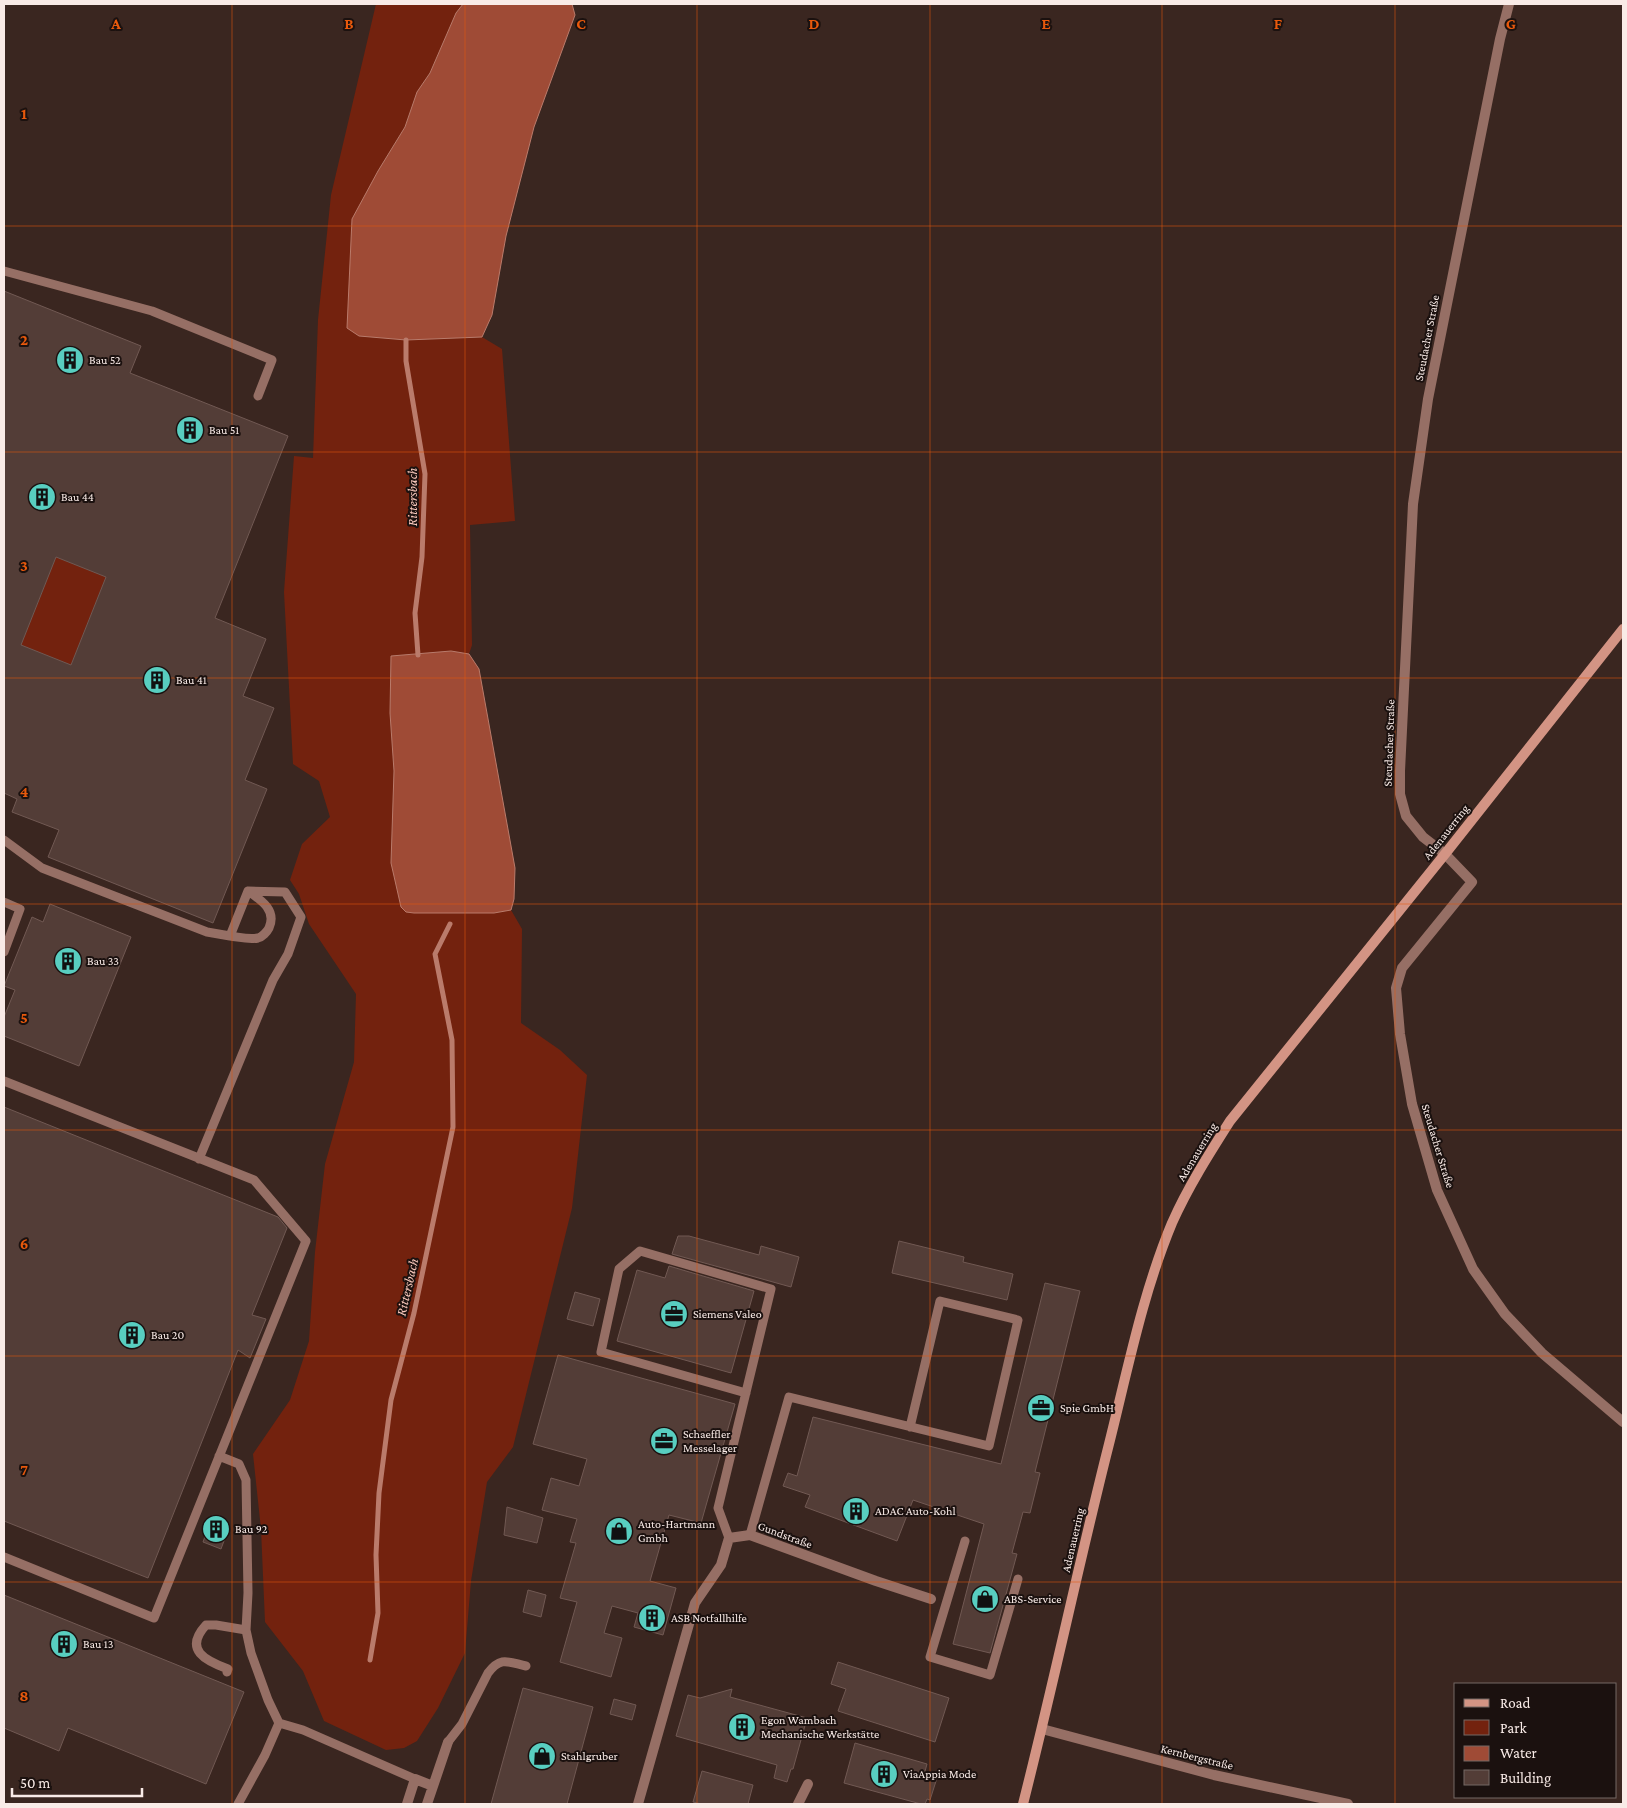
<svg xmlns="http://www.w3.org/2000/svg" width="1627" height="1808" viewBox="0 0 1627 1808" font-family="'Crimson Pro',serif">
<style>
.green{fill:#73220e}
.water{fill:#9f4b36;stroke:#ba7b6b}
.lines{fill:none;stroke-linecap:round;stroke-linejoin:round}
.stream{stroke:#ba7b6b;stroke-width:5}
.building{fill:#533d37;stroke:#715953;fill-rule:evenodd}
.service{stroke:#966f65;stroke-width:9}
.minor{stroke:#966f65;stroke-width:10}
.secondary{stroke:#d39484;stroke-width:10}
.grid{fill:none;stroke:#e8590c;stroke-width:1;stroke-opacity:0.55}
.labels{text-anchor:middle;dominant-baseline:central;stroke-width:4;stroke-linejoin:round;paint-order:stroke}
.street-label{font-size:12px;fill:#f9ebe7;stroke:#1b110f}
.poi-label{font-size:12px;fill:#f9ebe7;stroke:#1b110f;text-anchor:start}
.water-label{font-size:14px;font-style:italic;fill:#fccbbe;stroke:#1b110f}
.grid-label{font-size:16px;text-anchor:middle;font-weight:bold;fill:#e8590c;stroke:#1b110f;stroke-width:4;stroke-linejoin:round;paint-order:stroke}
</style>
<rect width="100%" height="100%" fill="#3a2620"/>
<path class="green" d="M 376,4 L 463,4 L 456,13 L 430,73 L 417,92 L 405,127 L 378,171 L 360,336 L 406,340 L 482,337 L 502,349 L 515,521 L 470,525 L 472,645 L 469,654 L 451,651 L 391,656 L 390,713 L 394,771 L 391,863 L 414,913 L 494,913 L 511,910 L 522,929 L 521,1023 L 560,1050 L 587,1075 L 572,1208 L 513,1447 L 487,1482 L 471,1581 L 465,1653 L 438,1708 L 417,1741 L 404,1748 L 386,1750 L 324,1721 L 303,1671 L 265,1622 L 261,1529 L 253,1454 L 290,1400 L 309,1341 L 315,1252 L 325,1164 L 354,1062 L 356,994 L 309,924 L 299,894 L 290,880 L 302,844 L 330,817 L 319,781 L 293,764 L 284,592 L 294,456 L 313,458 L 318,320 L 331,195 Z
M 56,557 L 106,577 L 71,665 L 21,645 Z"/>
<path class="water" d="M 463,4 L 572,4 L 575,15 L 534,127 L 506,236 L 492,315 L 482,337 L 406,340 L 359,336 L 347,328 L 352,219 L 378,171 L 405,127 L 417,92 L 430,73 L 456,13 Z
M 451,651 L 469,654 L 479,669 L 515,868 L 514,899 L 511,910 L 494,913 L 414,913 L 406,912 L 401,907 L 391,863 L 394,771 L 390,713 L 391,656 Z"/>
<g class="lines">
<path class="stream" d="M 406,340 L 406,361 L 425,474 L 422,557 L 415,613 L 418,655
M 370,1660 L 378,1613 L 376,1555 L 379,1493 L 391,1400 L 414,1313 L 453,1127 L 452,1040 L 435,954 L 450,924"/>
</g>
<path class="building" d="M 4,291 L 141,346 L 130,373 L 288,436 L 215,618 L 266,639 L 243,696 L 274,708 L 245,780 L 267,789 L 213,923 L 48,857 L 59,830 L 12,812 L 17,799 L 4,793 ZM 56,557 L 106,577 L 71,665 L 21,645 Z
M 50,904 L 131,937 L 79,1066 L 4,1036 L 4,1017 L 15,990 L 4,986 L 32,917 L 43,922 Z
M 4,1107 L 278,1217 L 287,1228 L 252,1315 L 266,1319 L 250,1358 L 238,1350 L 148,1578 L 4,1521 Z
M 678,1236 L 689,1236 L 759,1255 L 761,1246 L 799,1257 L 791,1287 L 672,1254 Z
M 899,1241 L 964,1257 L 963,1262 L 1013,1274 L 1007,1300 L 892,1273 Z
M 669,1266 L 754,1291 L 731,1373 L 617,1341 L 637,1270 L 665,1278 Z
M 1045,1283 L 1080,1291 L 1035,1472 L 1040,1473 L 1030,1513 L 1023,1512 L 1012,1553 L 1017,1554 L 990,1653 L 953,1644 L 984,1524 L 913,1500 L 897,1541 L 805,1507 L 810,1495 L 783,1486 L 788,1473 L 797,1476 L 813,1417 L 1001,1464 Z
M 575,1292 L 600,1299 L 593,1326 L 567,1319 Z
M 558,1355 L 735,1404 L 701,1523 L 669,1515 L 650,1581 L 676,1588 L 663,1635 L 634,1627 L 638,1613 L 612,1606 L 604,1633 L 622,1638 L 611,1677 L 560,1662 L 577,1602 L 560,1598 L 576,1543 L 570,1542 L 577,1519 L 542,1510 L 551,1478 L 579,1486 L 587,1459 L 533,1444 Z
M 507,1507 L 543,1518 L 537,1543 L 504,1535 Z
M 210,1523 L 228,1530 L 221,1549 L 203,1542 Z
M 528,1590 L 546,1595 L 541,1617 L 523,1612 Z
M 4,1595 L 244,1692 L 206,1784 L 68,1728 L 59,1751 L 4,1728 Z
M 838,1662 L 949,1698 L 935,1742 L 838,1711 L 846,1689 L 831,1684 Z
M 523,1688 L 593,1707 L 567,1804 L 491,1804 Z
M 732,1689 L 730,1697 L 807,1718 L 793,1769 L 791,1769 L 787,1782 L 774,1778 L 777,1765 L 676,1736 L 688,1695 L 700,1698 Z
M 614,1699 L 636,1705 L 632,1720 L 610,1714 Z
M 855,1743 L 927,1764 L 924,1775 L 937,1778 L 930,1800 L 927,1799 L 925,1804 L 921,1804 L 844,1783 Z
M 702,1771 L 753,1785 L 748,1804 L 702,1804 L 693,1802 Z"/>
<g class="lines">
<path class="service" d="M 4,271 L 152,311 L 272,360 L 258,396
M 4,840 L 42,868 L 207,932 L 230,936
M 4,902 L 20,909 L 4,952
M 4,1081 L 254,1180 L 306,1241 L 154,1618 L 4,1557
M 199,1159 L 273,980 L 288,954 L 301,917 L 285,892 L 248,891 L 230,936 C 239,937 249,940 258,938 C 262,937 267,932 269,928 C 277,910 261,900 248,891
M 219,1456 L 239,1464 L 246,1480 L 248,1593 L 246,1630 L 251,1653 L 268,1700 L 279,1723
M 750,1535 L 789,1397 L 989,1446 L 1018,1320 L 940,1301 L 910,1427
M 729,1538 L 718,1508 L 771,1289 L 640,1251 L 619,1269 L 601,1352 L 746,1393
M 965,1541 L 930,1657 L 990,1675 L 1018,1579
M 227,1672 L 228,1669 C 206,1661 183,1650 206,1625 L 216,1625 L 246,1630
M 448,1742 L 462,1724 L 488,1673 C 501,1656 508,1662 526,1666
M 238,1804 L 265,1755 L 279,1723 L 303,1730 L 415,1779"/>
<path class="minor" d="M 1509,4 L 1500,39 L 1428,399 L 1413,504 L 1400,771 L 1400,794 L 1406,816 L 1423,837 L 1445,854 L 1472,882 L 1402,968 L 1396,988 L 1400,1034 L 1412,1104 L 1437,1190 L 1473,1269 L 1505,1314 L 1542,1353 L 1623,1422
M 1042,1729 L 1214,1775 L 1348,1804
M 407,1804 L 415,1779 L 433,1786
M 427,1804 L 448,1742
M 638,1804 L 695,1603 L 721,1565 L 729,1538 L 750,1535 L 876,1581 L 931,1599
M 798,1804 L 808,1784"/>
<path class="secondary" d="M 1023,1804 C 1053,1686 1078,1567 1108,1448 C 1127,1373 1142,1295 1172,1223 C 1188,1187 1209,1154 1230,1121 L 1445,854 L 1623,629"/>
</g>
<path class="grid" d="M 232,4 L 232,1804M 465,4 L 465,1804M 697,4 L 697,1804M 930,4 L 930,1804M 1162,4 L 1162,1804M 1395,4 L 1395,1804M 4,226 L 1623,226M 4,452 L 1623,452M 4,678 L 1623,678M 4,904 L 1623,904M 4,1130 L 1623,1130M 4,1356 L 1623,1356M 4,1582 L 1623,1582"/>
<defs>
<g id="building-disc" transform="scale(1.4375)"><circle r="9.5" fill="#58cec0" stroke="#1b110f"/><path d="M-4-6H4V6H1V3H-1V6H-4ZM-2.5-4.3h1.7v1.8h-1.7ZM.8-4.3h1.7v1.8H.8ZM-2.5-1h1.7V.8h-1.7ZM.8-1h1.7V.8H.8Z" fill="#111"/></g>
<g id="office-disc" transform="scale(1.4375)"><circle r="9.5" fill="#58cec0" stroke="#1b110f"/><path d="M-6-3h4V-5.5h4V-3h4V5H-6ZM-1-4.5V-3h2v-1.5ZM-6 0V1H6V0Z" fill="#111"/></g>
<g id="shop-disc" transform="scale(1.4375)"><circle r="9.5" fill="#58cec0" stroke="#1b110f"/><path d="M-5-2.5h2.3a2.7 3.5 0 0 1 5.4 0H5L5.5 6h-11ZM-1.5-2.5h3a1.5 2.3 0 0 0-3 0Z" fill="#111"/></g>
</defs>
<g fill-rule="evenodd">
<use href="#building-disc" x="70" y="360"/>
<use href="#building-disc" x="190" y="430"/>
<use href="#building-disc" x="42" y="497"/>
<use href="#building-disc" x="157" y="680"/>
<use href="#building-disc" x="68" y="961"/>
<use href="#office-disc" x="674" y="1314"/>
<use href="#building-disc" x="132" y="1335"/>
<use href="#office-disc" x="1041" y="1408"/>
<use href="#office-disc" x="664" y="1441"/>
<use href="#building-disc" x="856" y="1511"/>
<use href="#building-disc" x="216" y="1529"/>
<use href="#shop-disc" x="619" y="1531"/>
<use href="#shop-disc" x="985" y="1599"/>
<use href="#building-disc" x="652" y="1618"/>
<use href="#building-disc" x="64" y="1644"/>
<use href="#building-disc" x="742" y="1727"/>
<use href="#shop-disc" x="542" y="1756"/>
<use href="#building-disc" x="884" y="1774"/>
</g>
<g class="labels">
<g class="street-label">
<text transform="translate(1427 338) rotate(-79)">Steudacher Straße</text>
<text transform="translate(1389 743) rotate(-88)">Steudacher Straße</text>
<text transform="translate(1446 832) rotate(-52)">Adenauerring</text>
<text transform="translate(1438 1146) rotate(73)">Steudacher Straße</text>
<text transform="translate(1197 1152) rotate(-59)">Adenauerring</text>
<text transform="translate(785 1535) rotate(20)">Gundstraße</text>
<text transform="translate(1073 1540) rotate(-77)">Adenauerring</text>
<text transform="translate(1197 1757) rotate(14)">Kernbergstraße</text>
</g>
<g class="poi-label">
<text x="89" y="360">Bau 52</text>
<text x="209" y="430">Bau 51</text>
<text x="61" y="497">Bau 44</text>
<text x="176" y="680">Bau 41</text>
<text x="87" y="961">Bau 33</text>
<text x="693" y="1314">Siemens Valeo</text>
<text x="151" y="1335">Bau 20</text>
<text x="1060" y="1408">Spie GmbH</text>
<text x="683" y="1434">Schaeffler<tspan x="683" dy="14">Messelager</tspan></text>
<text x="875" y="1511">ADAC Auto-Kohl</text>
<text x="638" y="1524">Auto-Hartmann<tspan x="638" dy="14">Gmbh</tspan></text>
<text x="235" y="1529">Bau 92</text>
<text x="1004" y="1599">ABS-Service</text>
<text x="671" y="1618">ASB Notfallhilfe</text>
<text x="83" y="1644">Bau 13</text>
<text x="761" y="1720">Egon Wambach<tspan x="761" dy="14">Mechanische Werkstätte</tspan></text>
<text x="561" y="1756">Stahlgruber</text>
<text x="903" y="1774">ViaAppia Mode</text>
</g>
<g class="water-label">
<text transform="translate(412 497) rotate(-90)">Rittersbach</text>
<text transform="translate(407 1287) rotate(-77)">Rittersbach</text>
</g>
</g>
<g class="grid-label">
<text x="116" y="29">A</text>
<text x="349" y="29">B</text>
<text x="581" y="29">C</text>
<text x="814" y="29">D</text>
<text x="1046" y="29">E</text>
<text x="1278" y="29">F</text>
<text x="1511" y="29">G</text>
<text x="24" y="119">1</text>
<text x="24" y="345">2</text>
<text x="24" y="571">3</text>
<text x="24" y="797">4</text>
<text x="24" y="1023">5</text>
<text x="24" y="1249">6</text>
<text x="24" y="1475">7</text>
<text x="24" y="1701">8</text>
</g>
<rect width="1627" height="1808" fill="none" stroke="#f9ebe7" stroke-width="10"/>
<rect x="1454" y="1683" width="162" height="115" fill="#1b110f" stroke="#746865"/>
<rect x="1464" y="1699" width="25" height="8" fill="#d39484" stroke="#746865"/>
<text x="1500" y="1708" font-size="15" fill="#f9ebe7">Road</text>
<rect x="1464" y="1720" width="25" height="15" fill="#73220e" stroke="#746865"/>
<text x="1500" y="1733" font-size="15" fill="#f9ebe7">Park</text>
<rect x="1464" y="1746" width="25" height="15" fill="#9f4b36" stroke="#746865"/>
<text x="1500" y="1758" font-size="15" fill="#f9ebe7">Water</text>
<rect x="1464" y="1770" width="25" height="15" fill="#533d37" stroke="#746865"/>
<text x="1500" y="1783" font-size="15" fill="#f9ebe7">Building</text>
<path d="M12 1788v8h130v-8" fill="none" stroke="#f9ebe7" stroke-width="2.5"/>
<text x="20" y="1788" font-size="15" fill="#f9ebe7" stroke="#1b110f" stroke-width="4" paint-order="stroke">50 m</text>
</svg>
